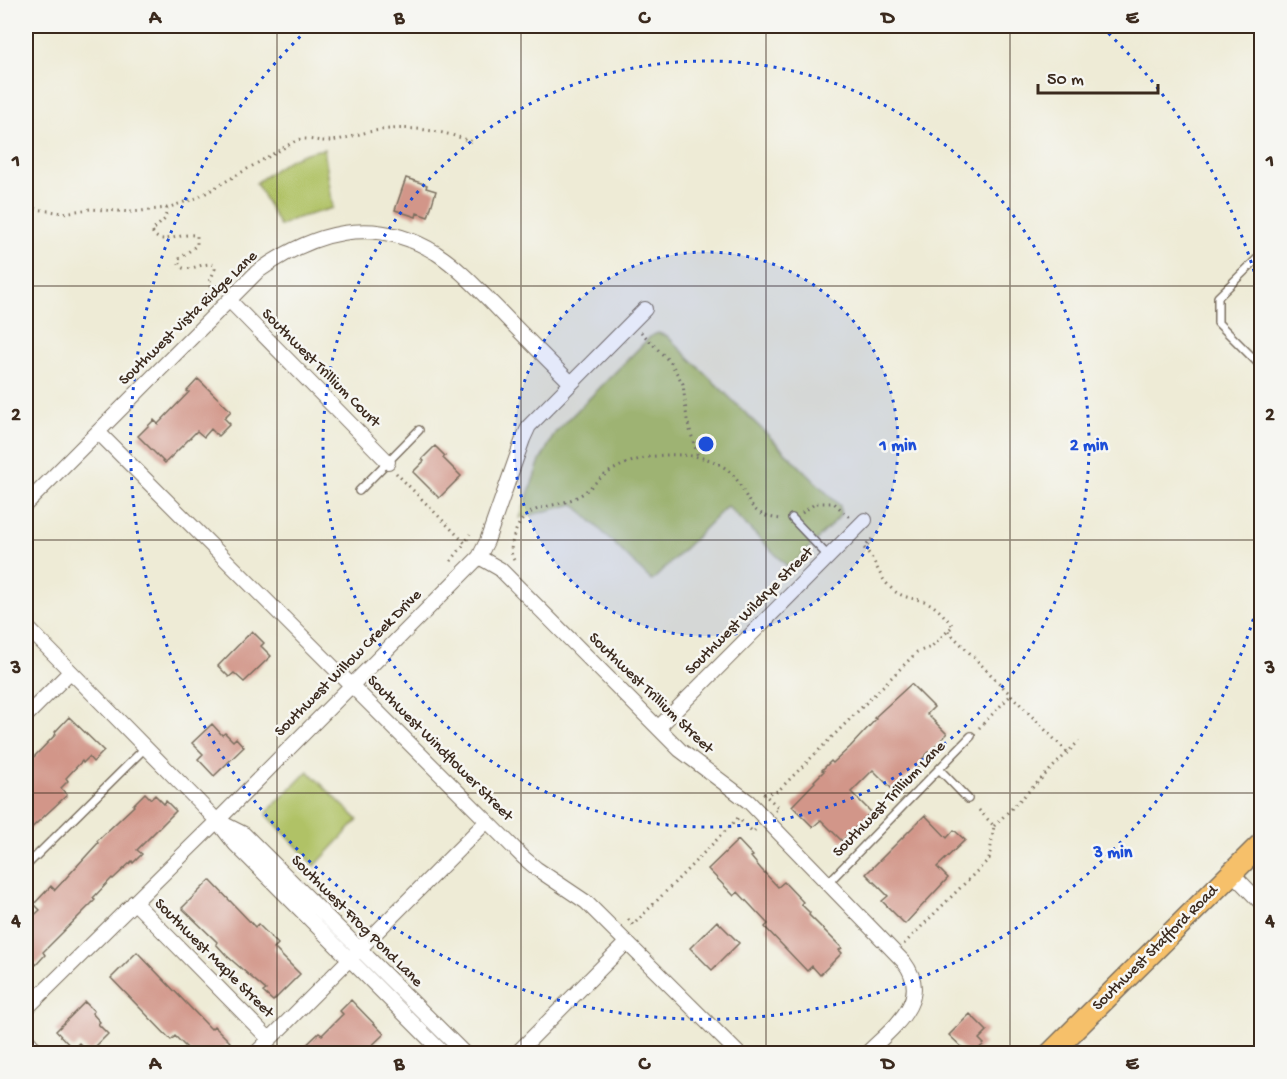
<svg xmlns="http://www.w3.org/2000/svg" width="1287" height="1079" viewBox="0 0 1287 1079" font-family="'Gochi Hand',sans-serif">
<style>
.green{fill:#b0c266;stroke:#767642;stroke-width:1.5}
.building{fill:#d29689}
.lines{fill:none;stroke-linecap:round;stroke-linejoin:round}
.service-casing{stroke:#7a6e5e;stroke-width:10}
.minor-casing{stroke:#7a6e5e;stroke-width:16}
.primary-casing{stroke:#7a6e5e;stroke-width:24}
.path{stroke:#7a6e5e;stroke-width:3;stroke-dasharray:1.5 4.5;stroke-linecap:butt}
.service{stroke:#fff;stroke-width:7}
.minor{stroke:#fff;stroke-width:14}
.primary{stroke:#f6c06b;stroke-width:21}
.grid{fill:none;stroke:#3b2a1e;stroke-width:1.5;stroke-opacity:0.55}
.ring{fill:none;stroke:#1d4ed8;stroke-width:3;stroke-dasharray:3 6}
.labels{text-anchor:middle;dominant-baseline:central;stroke-width:5;stroke-linejoin:round;paint-order:stroke}
.street-label{font-size:16px;fill:#3b2a1e;stroke:#f6f6f2}
.centre{fill:#1d4ed8;stroke:#f6f6f2;stroke-width:3}
.ring-label{font-size:18px;text-anchor:middle;font-weight:bold;fill:#1d4ed8;stroke:#f6f6f2;stroke-width:5;stroke-linejoin:round;paint-order:stroke}
.neatline{fill:none;stroke:#3b2a1e;stroke-width:2}
.grid-label{font-size:20px;text-anchor:middle;font-weight:bold;fill:#3b2a1e}
</style>
<rect width="100%" height="100%" fill="#f6f6f2"/>
<filter id="ink" filterUnits="userSpaceOnUse"><feTurbulence type="fractalNoise" baseFrequency=".0167" numOctaves="2"/><feDisplacementMap in="SourceGraphic" scale="12" xChannelSelector="R" yChannelSelector="G"/><feConvolveMatrix kernelMatrix="1 2 1 2 8 2 1 2 1" color-interpolation-filters="sRGB"/></filter>
<filter id="wash" filterUnits="userSpaceOnUse"><feTurbulence type="fractalNoise" baseFrequency=".008" numOctaves="4" result="noise"/><feDisplacementMap in="SourceGraphic" scale="24" xChannelSelector="R" yChannelSelector="G"/><feGaussianBlur stdDeviation="1.35" result="paint"/><feColorMatrix in="noise" values="0 0 0 0 0 0 0 0 0 0 0 0 0 0 0 0 0 1.4 0 .05"/><feComposite in="paint" operator="in"/></filter>
<g filter="url(#wash)">
<rect width="100%" height="100%" fill="#eeebd6"/>
<path class="green" d="M 324,149 L 333,208 L 294,219 L 280,226 L 256,183 C 281,165 292,154 324,149 Z
M 658,333 L 667,336 L 840,506 L 840,515 L 837,519 L 789,568 L 727,506 L 652,581 L 574,504 L 520,518 L 539,463 L 555,433 L 651,336 Z
M 308,771 L 358,820 L 315,866 L 267,815 L 268,811 Z"/>
<g id="blocks">
<path class="building" d="M 406,178 L 427,185 L 426,188 L 436,191 L 428,217 L 417,213 L 416,217 L 395,210 Z
M 198,379 L 231,411 L 224,418 L 230,424 L 218,436 L 211,429 L 204,437 L 197,431 L 165,463 L 138,436 L 154,420 L 158,424 L 189,392 L 187,391 Z
M 435,446 L 445,456 L 443,458 L 461,476 L 439,498 L 413,472 L 424,461 L 422,459 Z
M 252,631 L 264,643 L 261,646 L 271,656 L 244,682 L 234,673 L 229,677 L 218,666 Z
M 911,684 L 934,707 L 927,714 L 947,734 L 922,759 L 924,761 L 893,790 L 873,770 L 851,792 L 871,812 L 842,841 L 821,820 L 813,827 L 792,806 L 815,782 L 814,781 L 824,771 L 822,770 L 831,761 L 833,763 L 850,747 L 876,719 L 874,718 Z
M 69,717 L 104,751 L 93,762 L 89,757 L 83,763 L 82,761 L 66,778 L 68,781 L 61,788 L 67,795 L 26,833 L 26,765 L 56,734 L 55,732 Z
M 212,724 L 222,735 L 225,733 L 233,741 L 236,738 L 244,747 L 214,776 L 198,759 L 203,754 L 192,743 Z
M 145,793 L 151,799 L 155,795 L 164,804 L 166,801 L 176,811 L 137,850 L 142,854 L 133,863 L 132,861 L 113,879 L 112,878 L 93,898 L 95,900 L 43,952 L 45,955 L 36,965 L 26,954 L 26,923 L 40,910 L 34,904 L 51,886 L 55,890 L 98,843 L 97,841 L 134,806 L 133,805 Z
M 925,815 L 947,838 L 954,830 L 965,840 L 937,867 L 948,878 L 905,924 L 882,901 L 888,896 L 866,874 Z
M 738,840 L 753,856 L 751,857 L 761,869 L 778,887 L 784,882 L 803,902 L 801,904 L 810,913 L 809,915 L 842,948 L 839,950 L 842,953 L 820,975 L 812,966 L 807,971 L 765,927 L 768,924 L 738,892 L 734,896 L 708,869 Z
M 210,880 L 255,927 L 258,924 L 278,944 L 274,948 L 300,974 L 273,1001 L 263,992 L 266,990 L 227,956 L 216,944 L 217,942 L 182,908 Z
M 717,921 L 739,943 L 712,970 L 690,948 Z
M 137,952 L 211,1029 L 214,1026 L 230,1042 L 219,1053 L 192,1053 L 175,1036 L 171,1040 L 111,978 Z
M 351,1000 L 384,1034 L 364,1053 L 298,1053 L 319,1033 L 322,1035 L 343,1014 L 340,1011 Z
M 85,1002 L 94,1011 L 92,1013 L 100,1022 L 98,1024 L 108,1034 L 89,1053 L 79,1043 L 73,1049 L 56,1031 Z
M 970,1014 L 987,1031 L 979,1039 L 984,1044 L 974,1053 L 968,1053 L 949,1035 Z"/>
</g>
</g>
<g filter="url(#ink)">
<use href="#blocks" fill-opacity="0" stroke="#7a6e5e" stroke-width="1.5"/>
<g class="lines">
<g class="service-casing">
<path id="service" d="M 1262,254 L 1218,297 L 1218,323 L 1262,367
M 359,491 L 419,430
M 792,518 L 828,556
M 939,769 L 968,799
M 26,866 L 145,748
M 828,883 L 971,736"/>
</g>
<g class="minor-casing">
<path id="minor" d="M 229,300 L 388,462
M 98,432 L 524,858 L 537,869 L 586,902 L 739,1054
M 26,504 L 257,272 C 313,232 373,214 436,253 C 459,268 478,289 497,308 C 521,333 546,358 571,383
M 479,557 L 500,569 L 680,750 L 749,802 L 904,962 C 933,1000 892,1028 866,1054
M 26,626 L 200,803 L 217,821 L 235,844 L 444,1054
M 26,716 L 70,672
M 659,727 L 865,520
M 222,823 L 244,834 L 465,1054
M 1232,873 L 1262,904
M 134,902 L 269,1039
M 26,1009 L 217,821 L 479,557 L 487,541 L 523,439 L 529,426 L 645,309
M 26,1039 L 40,1054
M 255,1054 L 487,821
M 516,1054 L 627,942"/>
</g>
<g class="primary-casing">
<path id="primary" d="M 1050,1054 L 1262,843"/>
</g>
<path class="path" d="M 167,208 L 165,219 L 152,231 C 159,249 184,230 197,236 L 197,245 L 178,260 C 181,279 202,260 214,265 L 215,269 L 209,283 L 211,288 L 217,293
M 35,209 L 63,213 L 90,209 L 132,212 L 167,208 L 199,197 L 297,140 C 308,137 317,142 329,141 C 344,140 359,133 374,131 C 408,125 441,130 473,142
M 641,332 L 671,363 L 683,384 L 687,420 L 698,457
M 396,473 L 465,543 L 470,534
M 802,513 L 816,503 L 834,503 L 849,517
M 514,560 C 510,554 511,546 513,539 C 524,500 550,511 577,497 C 587,492 594,483 602,477 C 628,457 667,451 698,457 C 712,459 725,466 734,476 C 751,498 746,516 782,519
M 451,561 L 465,543
M 948,631 L 1068,753
M 979,728 L 1011,695
M 775,811 L 778,807 L 764,794 L 778,791 L 917,652 L 931,647 L 953,626 C 945,617 936,605 924,601 C 913,598 903,598 893,590 C 877,576 877,561 864,548 L 872,539 L 869,536
M 994,826 L 1079,741
M 628,919 L 633,925 L 738,818 L 753,832 L 755,830
M 904,944 L 989,859 L 994,826 L 976,807"/>
<use href="#service" class="service"/>
<use href="#minor" class="minor"/>
<use href="#primary" class="primary"/>
</g>
</g>
<path class="grid" d="M 277,26 L 277,1054M 521,26 L 521,1054M 766,26 L 766,1054M 1010,26 L 1010,1054M 26,286 L 1262,286M 26,540 L 1262,540M 26,793 L 1262,793"/>
<circle cx="706" cy="444" r="192" fill="#1d4ed8" fill-opacity=".12"/>
<g class="ring">
<circle cx="706" cy="444" r="192"/>
<circle cx="706" cy="444" r="383"/>
<path d="M1261 593A575 575 0 1 1 310 27M1102 27A575 575 0 0 1 1261 295"/>
</g>
<g class="labels">
<g class="street-label">
<text transform="translate(189 319) rotate(-44)">Southwest Vista Ridge Lane</text>
<text transform="translate(320 369) rotate(45)">Southwest Trillium Court</text>
<text transform="translate(750 612) rotate(-45)">Southwest Wildrye Street</text>
<text transform="translate(349 664) rotate(-45)">Southwest Willow Creek Drive</text>
<text transform="translate(650 694) rotate(44)">Southwest Trillium Street</text>
<text transform="translate(439 749) rotate(45)">Southwest Windflower Street</text>
<text transform="translate(890 800) rotate(-46)">Southwest Trillium Lane</text>
<text transform="translate(356 922) rotate(45)">Southwest Frog Pond Lane</text>
<text transform="translate(1156 949) rotate(-45)">Southwest Stafford Road</text>
<text transform="translate(213 959) rotate(45)">Southwest Maple Street</text>
</g>
</g>
<circle cx="706" cy="444" r="9" class="centre"/>
<g class="ring-label">
<text x="898" y="450">1 min</text>
<text x="1089" y="450">2 min</text>
<text x="1113" y="857">3 min</text>
</g>
<rect width="1287" height="1079" fill="none" stroke="#f6f6f2" stroke-width="66"/>
<path d="M1038 84v9h120v-9" fill="none" stroke="#3b2a1e" stroke-width="3"/>
<text x="1047" y="84" font-size="18" fill="#3b2a1e" stroke="#f6f6f2" stroke-width="4.5" paint-order="stroke">50 m</text>
<rect x="33" y="33" width="1221" height="1013" class="neatline"/>
<g class="grid-label">
<text x="155" y="23">A</text>
<text x="399" y="23">B</text>
<text x="644" y="23">C</text>
<text x="888" y="23">D</text>
<text x="1132" y="23">E</text>
<text x="16" y="166">1</text>
<text x="1270" y="166">1</text>
<text x="16" y="420">2</text>
<text x="1270" y="420">2</text>
<text x="16" y="673">3</text>
<text x="1270" y="673">3</text>
<text x="16" y="926">4</text>
<text x="1270" y="926">4</text>
<text x="155" y="1069">A</text>
<text x="399" y="1069">B</text>
<text x="644" y="1069">C</text>
<text x="888" y="1069">D</text>
<text x="1132" y="1069">E</text>
</g>
</svg>
